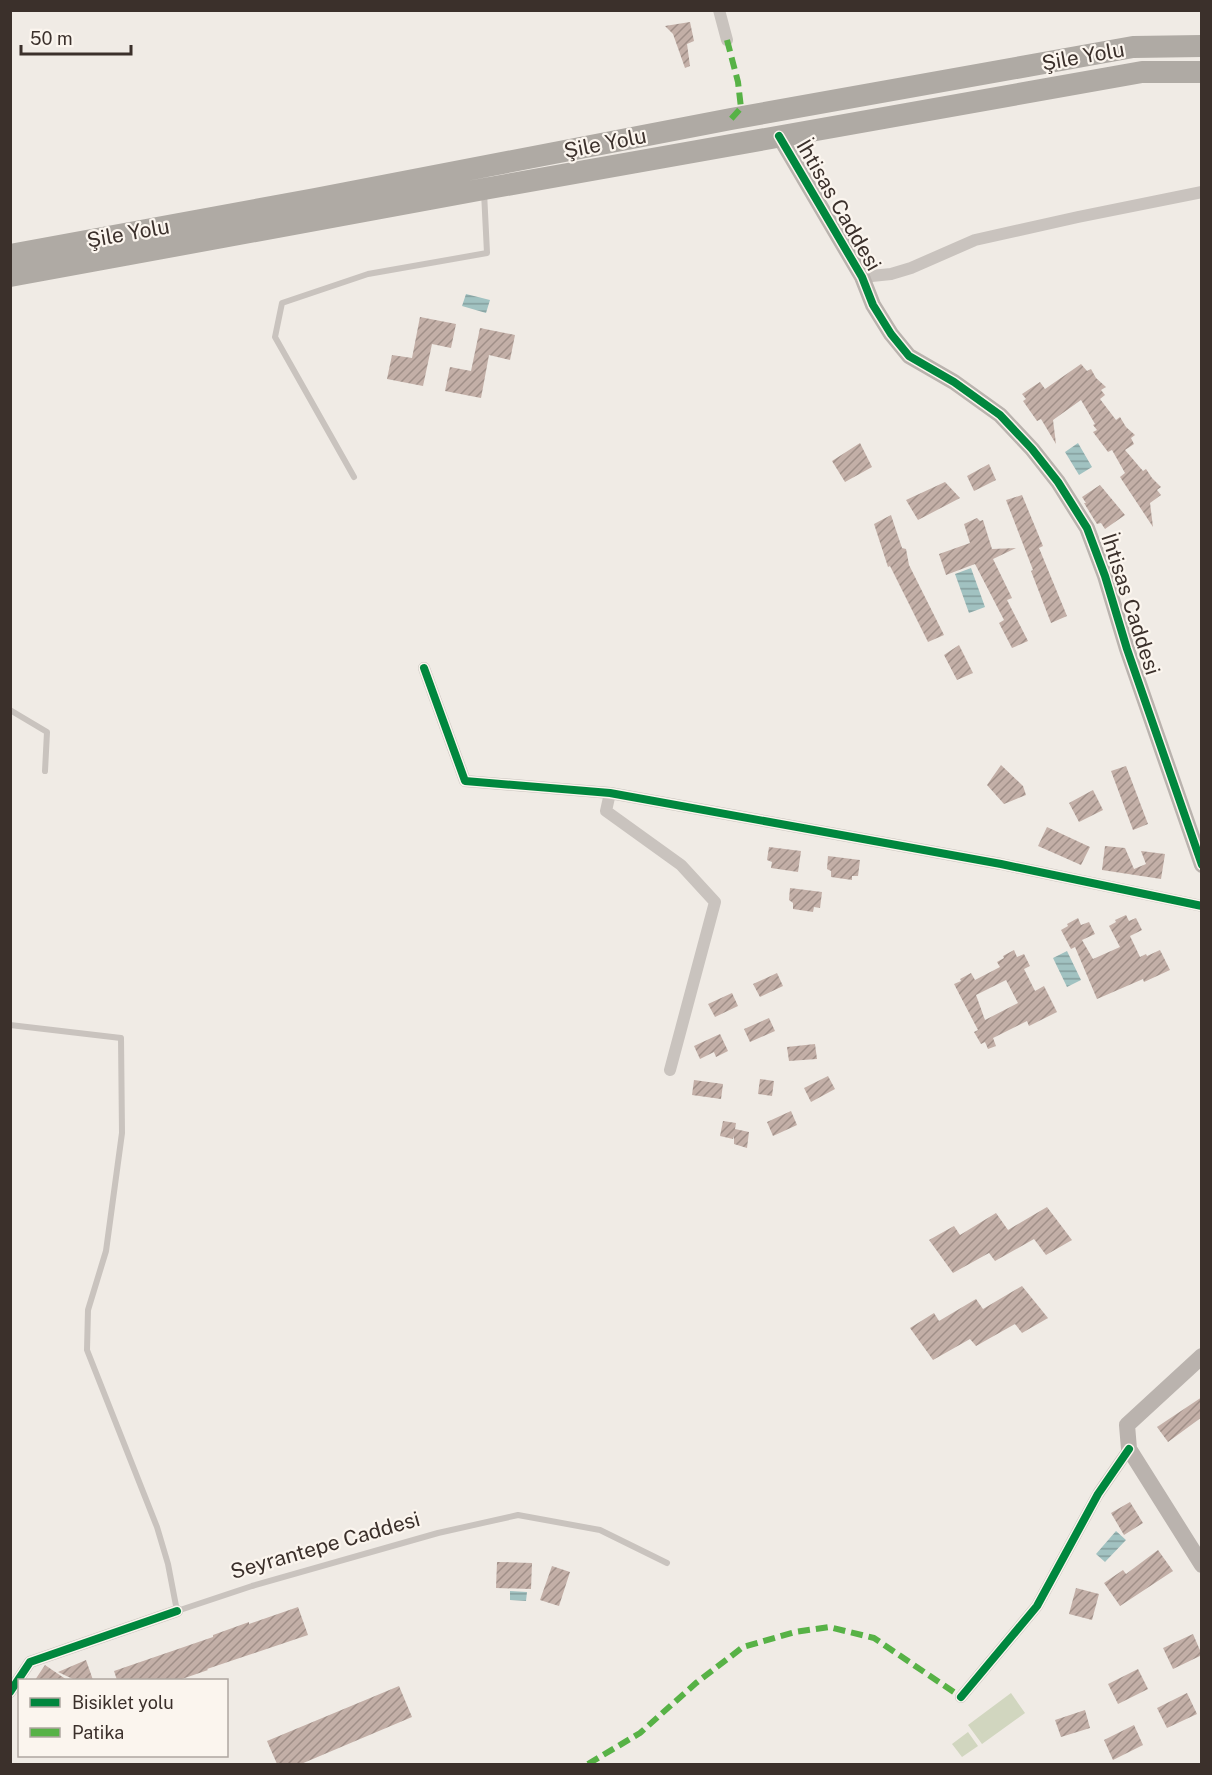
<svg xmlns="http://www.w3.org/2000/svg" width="1212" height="1775" viewBox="0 0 1212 1775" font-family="'Public Sans',sans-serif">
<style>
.pitch{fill:#d1d6bf}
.water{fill:url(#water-rules)}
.building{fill:url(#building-hatch);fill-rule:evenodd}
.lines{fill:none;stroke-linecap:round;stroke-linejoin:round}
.lane{stroke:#c9c3be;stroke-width:6}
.street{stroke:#c9c3be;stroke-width:12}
.secondary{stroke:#bab3ae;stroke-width:16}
.highway{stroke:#afaaa4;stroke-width:22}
.quiet{stroke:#57b246;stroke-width:6;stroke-dasharray:12 6;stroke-linecap:butt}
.cycleway-casing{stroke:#fbf5ee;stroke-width:11}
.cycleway{stroke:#00873e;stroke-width:8}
.labels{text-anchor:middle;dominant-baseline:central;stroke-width:4.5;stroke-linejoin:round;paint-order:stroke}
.street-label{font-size:21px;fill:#3b302b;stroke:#fbf5ee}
</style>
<defs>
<pattern id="water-rules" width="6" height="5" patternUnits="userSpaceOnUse" patternTransform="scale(1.5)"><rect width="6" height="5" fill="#a1c2c1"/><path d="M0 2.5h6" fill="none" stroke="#849e9d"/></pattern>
<pattern id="building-hatch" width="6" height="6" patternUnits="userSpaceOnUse" patternTransform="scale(1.5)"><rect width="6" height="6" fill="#c3afa7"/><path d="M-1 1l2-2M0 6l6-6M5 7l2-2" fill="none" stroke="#a08f88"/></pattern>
</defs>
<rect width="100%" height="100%" fill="#f0ebe5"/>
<path class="pitch" d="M 1011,1693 L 1025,1713 L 982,1744 L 968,1725 Z
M 968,1732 L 978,1746 L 962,1757 L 952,1744 Z"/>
<path class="water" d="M 466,294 L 490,300 L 486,313 L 462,306 Z
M 1078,443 L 1092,467 L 1079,475 L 1065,452 Z
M 971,568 L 985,607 L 969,613 L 955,574 Z
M 1067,951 L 1081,980 L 1067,987 L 1053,958 Z
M 1116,1531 L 1126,1540 L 1105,1562 L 1096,1554 Z
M 510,1591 L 527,1592 L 526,1601 L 510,1600 Z"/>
<path class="building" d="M 690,22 L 694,41 L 687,44 L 690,66 L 685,68 L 673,34 L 665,26 Z
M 420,317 L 456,324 L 451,348 L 432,344 L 423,386 L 387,379 L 392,355 L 412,358 Z
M 480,328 L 515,335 L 510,360 L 489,355 L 481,398 L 445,391 L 450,367 L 471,371 Z
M 1081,364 L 1087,371 L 1091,369 L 1096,378 L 1106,387 L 1101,390 L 1105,395 L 1100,399 L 1116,420 L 1120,417 L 1126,427 L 1135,435 L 1131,438 L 1134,444 L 1125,450 L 1143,471 L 1146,469 L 1152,478 L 1161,487 L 1157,490 L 1161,495 L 1150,503 L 1153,527 L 1120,477 L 1125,473 L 1112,450 L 1108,452 L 1093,432 L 1097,430 L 1093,425 L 1095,424 L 1081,400 L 1053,420 L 1056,444 L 1041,419 L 1037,421 L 1023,401 L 1026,399 L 1022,394 L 1040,382 L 1045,389 Z
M 860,443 L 872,467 L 845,482 L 832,461 Z
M 989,464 L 996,480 L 974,491 L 967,476 Z
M 945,482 L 960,498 L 918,520 L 906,500 Z
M 1100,485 L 1125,515 L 1105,529 L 1101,523 L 1097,524 L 1095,521 L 1084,503 L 1086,503 L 1082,497 Z
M 1022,495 L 1043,546 L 1039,548 L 1067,616 L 1051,623 L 1031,571 L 1033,570 L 1006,500 Z
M 891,515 L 902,548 L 906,549 L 909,565 L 944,635 L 928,642 L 890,566 L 888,567 L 874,524 Z
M 977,518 L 980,521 L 983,520 L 992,549 L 1016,548 L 993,559 L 1012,598 L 1007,600 L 1028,641 L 1012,648 L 999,623 L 1004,620 L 975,564 L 946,575 L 939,554 L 970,543 L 964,524 Z
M 959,645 L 973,673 L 957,680 L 944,655 Z
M 1001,765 L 1023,786 L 1026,795 L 1004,804 L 987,785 Z
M 1126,766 L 1148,824 L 1133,830 L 1111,771 Z
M 1093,790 L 1103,810 L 1079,822 L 1069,803 Z
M 1047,827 L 1090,847 L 1081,865 L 1038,846 Z
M 1105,846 L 1125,848 L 1134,869 L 1146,864 L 1141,851 L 1165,854 L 1161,879 L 1102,870 Z
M 769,847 L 801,851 L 798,872 L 771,868 L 772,862 L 767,860 Z
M 828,856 L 860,860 L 858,876 L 852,876 L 852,880 L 831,877 L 831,871 L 827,869 Z
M 790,888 L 822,892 L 820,908 L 814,907 L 813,912 L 793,909 L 793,903 L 789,900 Z
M 1126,915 L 1129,921 L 1136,918 L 1142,930 L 1130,936 L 1140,957 L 1146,954 L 1147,956 L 1160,950 L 1170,970 L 1144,982 L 1143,979 L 1097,999 L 1075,947 L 1071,949 L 1061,930 L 1068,926 L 1067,924 L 1078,918 L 1081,925 L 1089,922 L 1095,934 L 1082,940 L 1093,959 L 1120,947 L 1109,926 L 1116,922 L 1115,920 Z
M 1014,950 L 1017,957 L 1024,954 L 1030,966 L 1024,969 L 1035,991 L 1044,986 L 1057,1012 L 1029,1026 L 1027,1021 L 993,1038 L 996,1046 L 988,1049 L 985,1042 L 981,1044 L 974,1032 L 978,1030 L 954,984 L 961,981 L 960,979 L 971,973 L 975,980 L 1000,967 L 997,962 L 1004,958 L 1003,956 ZM 1006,980 L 1018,1003 L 985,1020 L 976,995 Z
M 777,973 L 783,986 L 760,997 L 753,984 Z
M 732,993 L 738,1006 L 715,1017 L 708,1004 Z
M 769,1018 L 775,1031 L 750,1042 L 744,1029 Z
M 720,1034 L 728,1051 L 716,1057 L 714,1052 L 700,1059 L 694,1046 Z
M 815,1044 L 817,1059 L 789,1061 L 787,1047 Z
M 828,1076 L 835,1089 L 811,1102 L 804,1088 Z
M 760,1079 L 774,1081 L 772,1096 L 758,1094 Z
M 694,1080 L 723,1084 L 721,1099 L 692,1095 Z
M 791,1111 L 797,1125 L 773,1136 L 767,1122 Z
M 723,1121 L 736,1123 L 735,1129 L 749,1132 L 747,1148 L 734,1144 L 734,1136 L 733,1139 L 720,1136 Z
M 1047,1207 L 1072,1240 L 1046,1255 L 1034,1239 L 995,1261 L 989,1253 L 953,1273 L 929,1240 L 954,1226 L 960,1235 L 996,1213 L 1008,1230 Z
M 1022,1286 L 1048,1318 L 1022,1333 L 1015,1324 L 976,1346 L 970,1339 L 933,1360 L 910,1328 L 934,1313 L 939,1321 L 976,1299 L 983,1309 Z
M 1202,1397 L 1202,1417 L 1168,1442 L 1157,1427 Z
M 1130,1502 L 1143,1523 L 1124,1535 L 1111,1513 Z
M 1158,1550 L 1173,1571 L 1120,1606 L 1104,1583 L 1123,1570 L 1126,1574 Z
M 497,1562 L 532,1563 L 531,1589 L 496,1588 Z
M 552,1566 L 570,1572 L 559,1606 L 540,1600 Z
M 1076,1588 L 1099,1594 L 1092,1620 L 1069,1614 Z
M 298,1607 L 308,1635 L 207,1669 L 208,1670 L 179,1680 L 117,1680 L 114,1671 L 213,1637 L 213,1635 L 249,1622 L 249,1624 Z
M 1193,1634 L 1202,1655 L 1173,1669 L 1163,1648 Z
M 86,1660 L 93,1680 L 75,1680 L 58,1672 Z
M 45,1665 L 67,1680 L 35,1680 Z
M 1138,1669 L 1148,1689 L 1118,1704 L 1108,1684 Z
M 399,1686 L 412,1717 L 301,1764 L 277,1764 L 267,1741 Z
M 1187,1693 L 1197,1714 L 1167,1728 L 1157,1708 Z
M 1085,1710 L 1090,1728 L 1061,1737 L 1055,1720 Z
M 1134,1725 L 1143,1745 L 1113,1760 L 1104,1740 Z"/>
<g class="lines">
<path class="lane" d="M 354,477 L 275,337 L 282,303 L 368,274 L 487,253 L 484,192
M 10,710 L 47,732 L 45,771
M 10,1025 L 121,1038 L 122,1133 L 106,1251 L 88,1310 L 87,1350 L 157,1527 L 168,1564 L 177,1611 L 252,1586 L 438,1533 L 518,1515 L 600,1530 L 667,1563"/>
<path class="street" d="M 719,10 L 727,40
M 862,277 L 891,274 L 911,268 L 975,240 L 1078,217 L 1202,192
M 424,668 L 465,781 L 610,793 L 1001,864 L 1202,906
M 610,793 L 606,811 L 681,865 L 715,902 L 670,1070
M 10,1692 L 30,1662 L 177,1611
M 961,1697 L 1037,1606 L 1098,1494 L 1129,1449"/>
<path class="secondary" d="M 779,136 L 862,277 L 873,305 L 891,334 L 909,356 L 954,382 L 1000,415 L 1032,449 L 1058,482 L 1087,528 L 1105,576 L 1127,649 L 1202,865
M 1202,1356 L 1127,1425 L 1129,1449 L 1202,1565"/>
<path class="highway" d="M 10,255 L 315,199 L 731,119 L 1133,47 L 1202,46
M 10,276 L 484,189 L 1142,72 L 1202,72"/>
<path class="quiet" d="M 727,40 L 738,82 L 741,108 L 731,119
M 588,1764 L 640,1733 L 696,1683 L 743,1647 L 795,1632 L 829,1627 L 874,1638 L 961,1697"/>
<g class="cycleway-casing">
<path id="cycleway" d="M 779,136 L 862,277 L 873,305 L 891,334 L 909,356 L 954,382 L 1000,415 L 1032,449 L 1058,482 L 1087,528 L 1105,576 L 1127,649 L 1202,865
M 424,668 L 465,781 L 610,793 L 1001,864 L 1202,906
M 10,1692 L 30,1662 L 177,1611
M 961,1697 L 1037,1606 L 1098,1494 L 1129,1449"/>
</g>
<use href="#cycleway" class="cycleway"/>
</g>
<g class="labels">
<g class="street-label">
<text transform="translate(1083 56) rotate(-10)">Şile Yolu</text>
<text transform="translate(605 143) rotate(-11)">Şile Yolu</text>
<text transform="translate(839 205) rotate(60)">İhtisas Caddesi</text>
<text transform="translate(128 233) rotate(-10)">Şile Yolu</text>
<text transform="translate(1131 604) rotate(72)">İhtisas Caddesi</text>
<text transform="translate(325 1545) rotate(-16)">Seyrantepe Caddesi</text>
</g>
</g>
<rect width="1212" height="1775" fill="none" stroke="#3b302b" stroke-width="24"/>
<rect x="18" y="1679" width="210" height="78" fill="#fbf5ee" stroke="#aea6a0" stroke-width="1.5"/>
<rect x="30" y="1698" width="30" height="9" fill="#00873e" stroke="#aea6a0" stroke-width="1.5"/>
<text x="72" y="1709" font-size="18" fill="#3b302b">Bisiklet yolu</text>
<rect x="30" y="1728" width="30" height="9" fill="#57b246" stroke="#aea6a0" stroke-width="1.5"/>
<text x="72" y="1739" font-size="18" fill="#3b302b">Patika</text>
<path d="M21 45v9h110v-9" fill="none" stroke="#3b302b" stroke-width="3"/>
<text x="30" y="45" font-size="18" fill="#3b302b" stroke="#fbf5ee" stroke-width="4.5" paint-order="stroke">50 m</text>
</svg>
